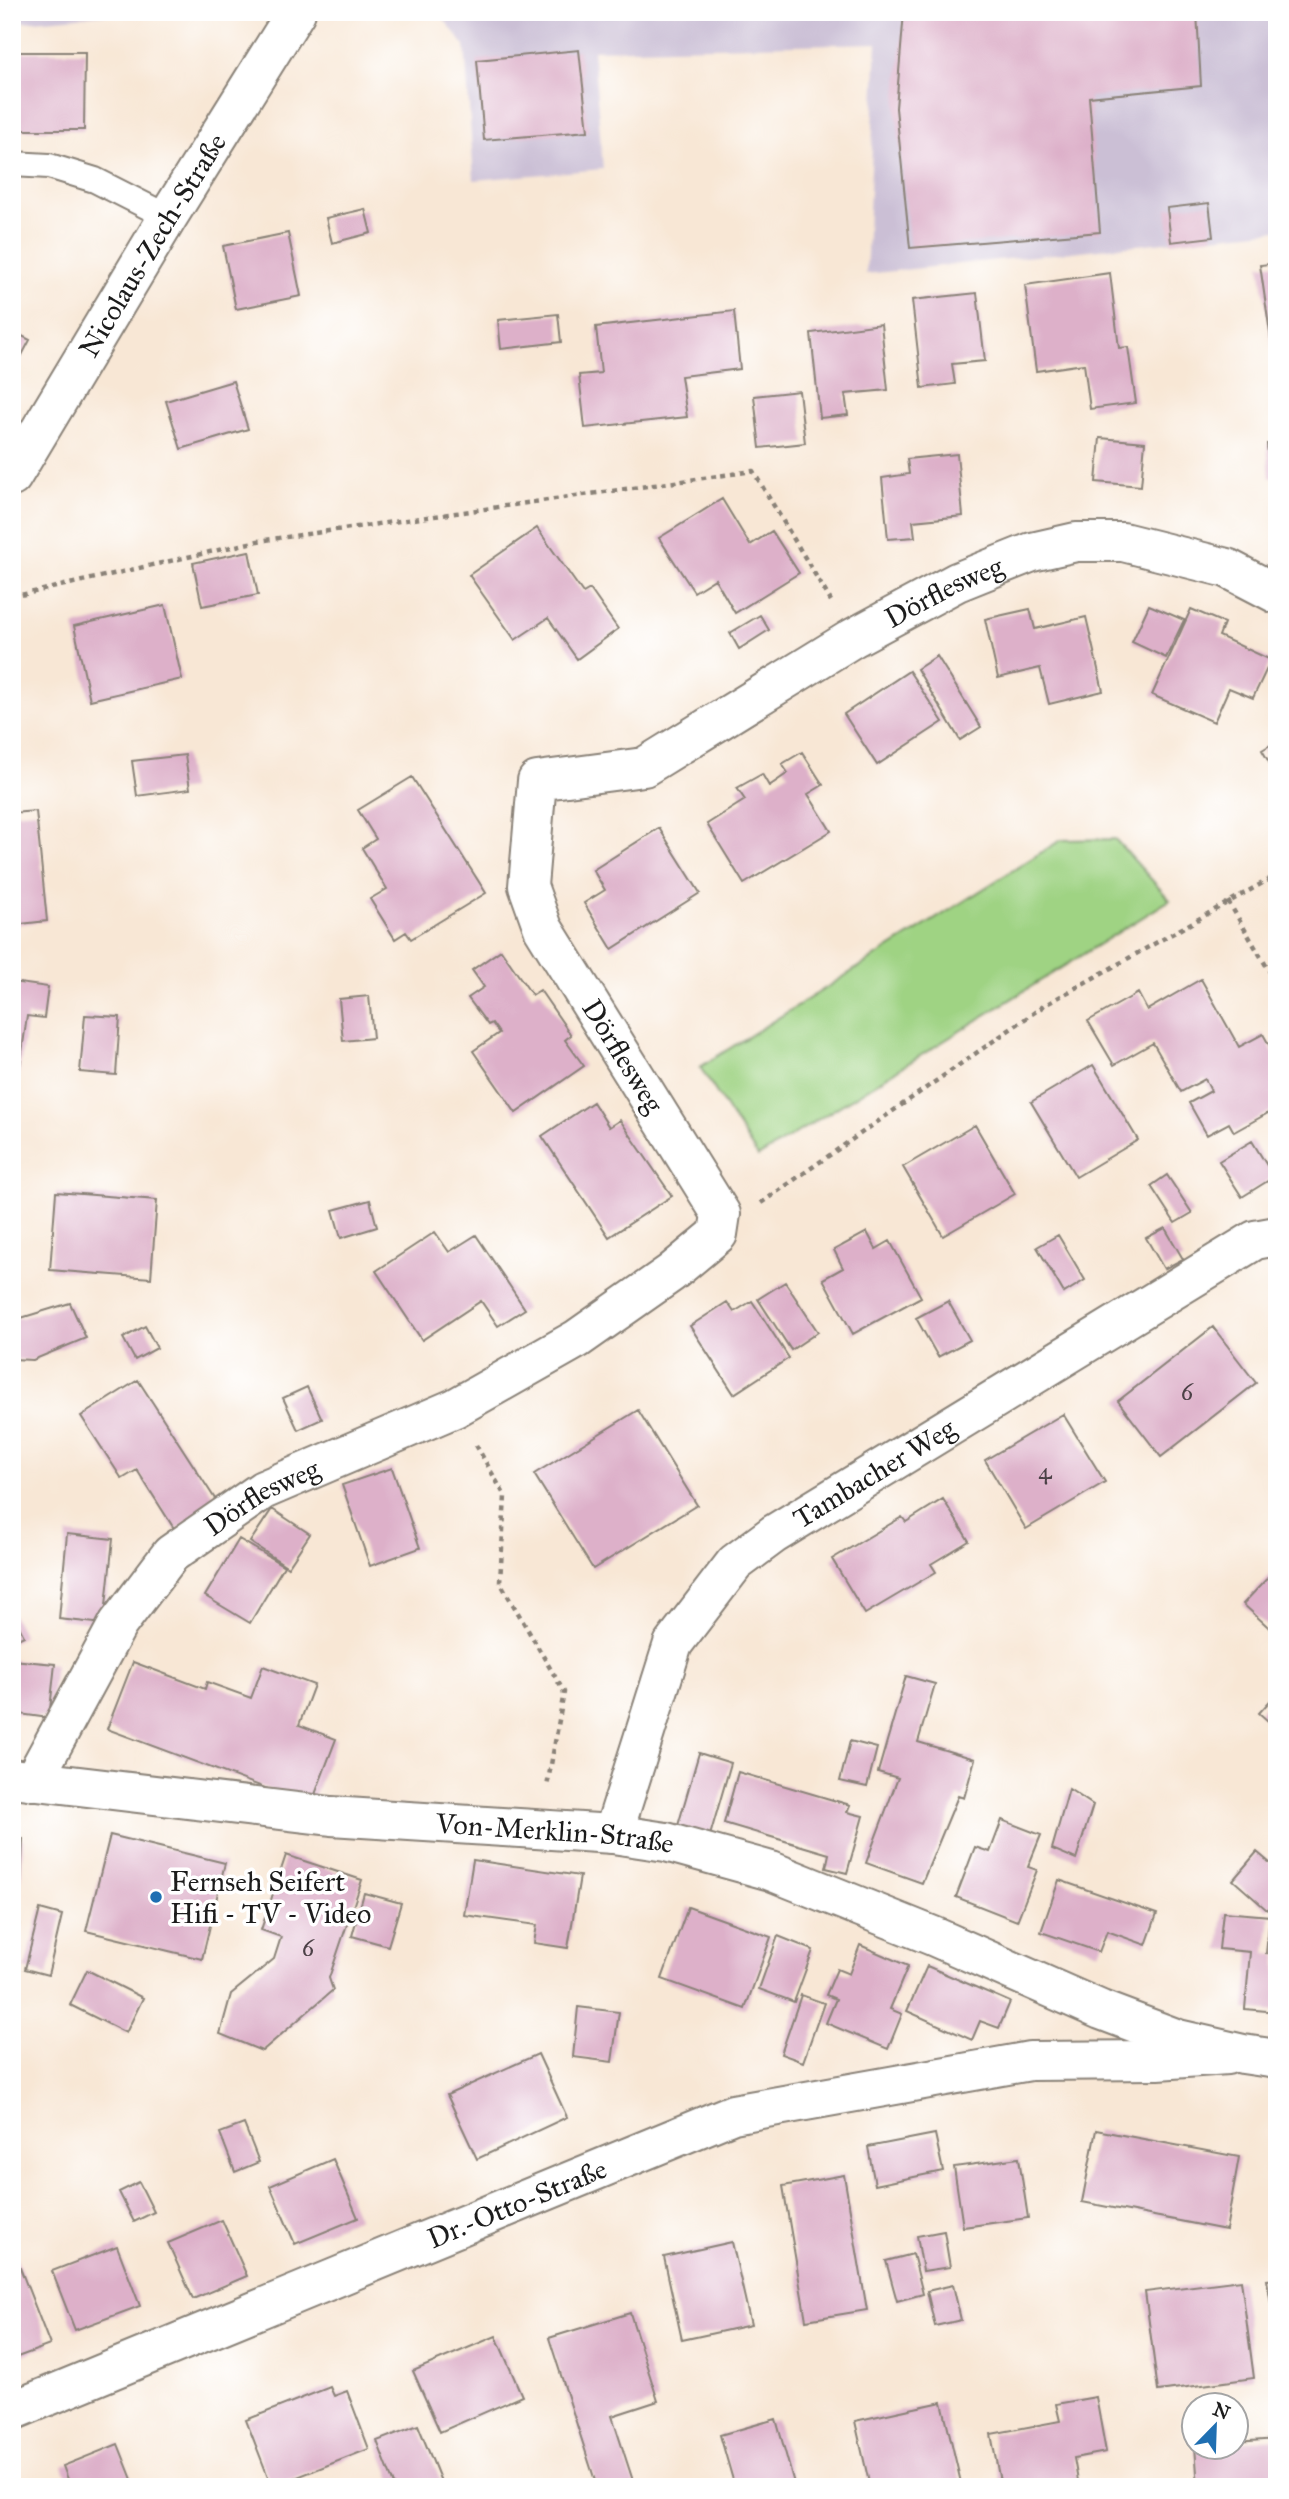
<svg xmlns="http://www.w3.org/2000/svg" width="1289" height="2499" viewBox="0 0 1289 2499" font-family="'IM FELL Great Primer',serif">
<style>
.industrial{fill:#cbbfd5}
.green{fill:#9fd383;stroke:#5e7850;stroke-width:2}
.building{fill:#ddb0c9}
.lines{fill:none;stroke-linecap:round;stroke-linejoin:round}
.service-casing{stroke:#8a8278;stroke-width:28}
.minor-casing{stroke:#8a8278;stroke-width:42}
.tertiary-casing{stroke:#8a8278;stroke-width:42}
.path{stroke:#8a8278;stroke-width:4.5;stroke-dasharray:5 5;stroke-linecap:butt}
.service{stroke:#fff;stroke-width:24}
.minor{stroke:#fff;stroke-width:38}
.tertiary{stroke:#fff;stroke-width:38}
.poi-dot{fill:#1f6fb2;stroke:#fff;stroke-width:2.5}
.labels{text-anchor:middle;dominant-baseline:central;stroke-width:7;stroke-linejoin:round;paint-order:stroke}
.number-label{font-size:24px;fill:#4c4147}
.street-label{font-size:28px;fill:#1c1c1c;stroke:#fff}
.poi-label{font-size:28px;fill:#1c1c1c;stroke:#fff;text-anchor:start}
</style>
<rect width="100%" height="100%" fill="#fff"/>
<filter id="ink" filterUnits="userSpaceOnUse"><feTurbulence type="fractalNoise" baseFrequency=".0143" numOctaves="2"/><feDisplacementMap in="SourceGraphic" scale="14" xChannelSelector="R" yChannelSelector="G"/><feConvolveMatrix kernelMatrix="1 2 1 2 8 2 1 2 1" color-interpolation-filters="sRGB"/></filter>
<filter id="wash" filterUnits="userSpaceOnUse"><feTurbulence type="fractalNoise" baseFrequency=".00686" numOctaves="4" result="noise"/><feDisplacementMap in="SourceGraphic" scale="28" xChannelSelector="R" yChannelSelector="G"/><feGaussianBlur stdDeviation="1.57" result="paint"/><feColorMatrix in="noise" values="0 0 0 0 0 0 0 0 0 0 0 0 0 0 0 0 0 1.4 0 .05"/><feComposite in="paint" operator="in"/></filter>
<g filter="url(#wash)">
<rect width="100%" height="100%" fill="#f8e7d5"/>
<path class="industrial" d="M 12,12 L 133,12 L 12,23 Z
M 438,12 L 1277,12 L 1277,230 L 866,274 L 877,43 L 593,50 L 603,169 L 474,180 L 465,46 Z"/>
<path class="green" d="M 1115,839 L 1170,900 L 758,1157 L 700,1067 L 1061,840 Z"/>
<g id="blocks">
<path class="building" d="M 904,12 L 1118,12 L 1119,19 L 1197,12 L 1201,86 L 1089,97 L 1100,232 L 910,248 L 896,108 Z
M 579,50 L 588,131 L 484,140 L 477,60 Z
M 12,52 L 85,52 L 84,130 L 12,130 Z
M 1209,203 L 1213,237 L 1171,242 L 1167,208 Z
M 365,209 L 371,233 L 332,243 L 326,218 Z
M 288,233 L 301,296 L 236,309 L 223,246 Z
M 1277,263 L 1277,366 L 1275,367 L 1260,265 Z
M 1110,273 L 1119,348 L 1128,347 L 1136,403 L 1090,409 L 1084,364 L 1036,371 L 1025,285 Z
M 977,293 L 985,361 L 952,364 L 955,384 L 922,388 L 912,300 Z
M 734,311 L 740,369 L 681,376 L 687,417 L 585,428 L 579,375 L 601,373 L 596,327 Z
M 558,314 L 561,342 L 501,349 L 498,320 Z
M 881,324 L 888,390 L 845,394 L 848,415 L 820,418 L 811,333 Z
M 12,331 L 30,340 L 12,374 Z
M 233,381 L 248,429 L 181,449 L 166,401 Z
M 799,391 L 805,443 L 760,448 L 754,396 Z
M 1100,438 L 1145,442 L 1141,486 L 1096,482 Z
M 1277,443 L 1277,477 L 1270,478 L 1267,444 Z
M 957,454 L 963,516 L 913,521 L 915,537 L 888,539 L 882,478 L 909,474 L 907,459 Z
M 722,499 L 750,545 L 772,531 L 799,573 L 735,613 L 715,579 L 694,592 L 659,538 Z
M 537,528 L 583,593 L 590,589 L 618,629 L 577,659 L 548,618 L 515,640 L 469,575 Z
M 249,551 L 258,595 L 202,606 L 193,563 Z
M 165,605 L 182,679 L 90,700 L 74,626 Z
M 1149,605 L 1184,620 L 1166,658 L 1132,642 Z
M 1030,609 L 1035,629 L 1086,617 L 1103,691 L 1049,704 L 1040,668 L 998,678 L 985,619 Z
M 1191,609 L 1224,623 L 1219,636 L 1271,660 L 1253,698 L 1229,688 L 1214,722 L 1152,695 Z
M 760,615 L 769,630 L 739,649 L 730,633 Z
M 937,656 L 981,727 L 960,740 L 917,669 Z
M 909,671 L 943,722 L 877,765 L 844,714 Z
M 1277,741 L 1277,776 L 1262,750 Z
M 802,752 L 823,785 L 808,794 L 831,831 L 744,884 L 707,824 L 745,800 L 737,788 L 762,774 L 769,786 L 788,773 L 782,764 Z
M 185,755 L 190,789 L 137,796 L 132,761 Z
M 412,777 L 486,893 L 411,939 L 406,932 L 395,939 L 370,899 L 387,889 L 362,848 L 376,839 L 358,810 Z
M 36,811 L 47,921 L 12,925 L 12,813 Z
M 659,828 L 700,893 L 612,949 L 584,903 L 605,890 L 593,870 Z
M 501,950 L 532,995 L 540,990 L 571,1035 L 565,1040 L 584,1066 L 516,1113 L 473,1051 L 499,1033 L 492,1023 L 488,1025 L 468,998 L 484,987 L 472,970 Z
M 1201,979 L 1239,1047 L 1263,1034 L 1277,1059 L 1277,1108 L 1234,1132 L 1229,1123 L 1207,1135 L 1189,1103 L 1211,1091 L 1205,1079 L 1181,1092 L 1153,1043 L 1114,1065 L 1088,1021 L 1138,993 L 1147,1010 Z
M 12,982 L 48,987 L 44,1018 L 27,1016 L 18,1080 L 12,1079 Z
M 369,996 L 373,1038 L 343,1041 L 339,999 Z
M 85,1015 L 120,1017 L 116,1075 L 80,1072 Z
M 1093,1065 L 1138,1140 L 1076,1177 L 1031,1102 Z
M 593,1102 L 609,1127 L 620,1120 L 672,1196 L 609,1237 L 542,1136 Z
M 975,1125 L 1015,1194 L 943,1236 L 903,1167 Z
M 1252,1141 L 1274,1177 L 1242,1197 L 1219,1161 Z
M 1167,1175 L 1192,1213 L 1175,1223 L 1151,1186 Z
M 56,1192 L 157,1200 L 151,1278 L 50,1270 Z
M 370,1200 L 377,1227 L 341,1238 L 333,1210 Z
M 1165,1228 L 1183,1259 L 1164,1269 L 1146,1238 Z
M 435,1232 L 449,1252 L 476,1235 L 525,1309 L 498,1326 L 481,1301 L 422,1340 L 376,1271 Z
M 867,1232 L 876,1249 L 890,1241 L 921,1297 L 853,1334 L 823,1279 L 843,1268 L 834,1250 Z
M 1058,1235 L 1085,1280 L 1064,1293 L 1037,1247 Z
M 785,1282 L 818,1332 L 791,1350 L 758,1299 Z
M 752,1301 L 789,1358 L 734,1394 L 690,1326 L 727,1302 L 734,1312 Z
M 948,1301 L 970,1340 L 938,1357 L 916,1318 Z
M 70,1303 L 86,1338 L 33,1360 L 12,1359 L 12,1318 L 21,1318 Z
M 145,1326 L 157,1348 L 135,1360 L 123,1338 Z
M 1213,1327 L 1256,1383 L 1161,1457 L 1118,1401 Z
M 138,1380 L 217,1502 L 175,1530 L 137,1470 L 122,1479 L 81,1416 Z
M 307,1387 L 322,1419 L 298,1430 L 283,1398 Z
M 638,1410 L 697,1505 L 593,1569 L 534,1474 Z
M 1063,1414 L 1105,1482 L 1026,1529 L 985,1460 Z
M 392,1468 L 420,1548 L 370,1566 L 342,1485 Z
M 943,1499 L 969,1541 L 931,1564 L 936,1572 L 865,1614 L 832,1559 L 902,1517 L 906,1522 Z
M 272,1509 L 310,1534 L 288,1567 L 250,1542 Z
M 67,1534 L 113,1539 L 104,1624 L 59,1619 Z
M 239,1539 L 284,1566 L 250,1623 L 205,1596 Z
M 1274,1571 L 1277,1573 L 1277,1635 L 1243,1604 Z
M 12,1613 L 24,1636 L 12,1642 Z
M 12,1660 L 55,1664 L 49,1718 L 12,1713 Z
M 133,1662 L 205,1689 L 207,1682 L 251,1698 L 263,1666 L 314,1685 L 299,1725 L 336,1739 L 311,1805 L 107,1729 Z
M 906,1676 L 935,1684 L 918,1742 L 975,1759 L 964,1798 L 958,1796 L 922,1883 L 866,1863 L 898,1778 L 878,1772 Z
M 1277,1693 L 1277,1729 L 1259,1713 Z
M 850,1741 L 877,1748 L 867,1787 L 840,1781 Z
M 699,1753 L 731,1763 L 709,1839 L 677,1829 Z
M 738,1772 L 850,1805 L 847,1812 L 863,1816 L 847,1873 L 826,1868 L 829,1854 L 724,1823 Z
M 1069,1789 L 1093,1805 L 1076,1859 L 1052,1849 Z
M 1002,1820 L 1041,1835 L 1028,1867 L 1037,1870 L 1017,1921 L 956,1897 L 975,1847 L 990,1852 Z
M 110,1835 L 225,1863 L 202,1959 L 86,1931 Z
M 12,1838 L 23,1839 L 18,1950 L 12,1950 Z
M 1257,1852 L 1277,1869 L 1277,1900 L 1267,1910 L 1233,1880 Z
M 286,1855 L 362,1880 L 329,1978 L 333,1990 L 262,2051 L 220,2034 L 231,1994 L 274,1959 L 281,1937 L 261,1930 Z
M 473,1860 L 580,1876 L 568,1948 L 534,1943 L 537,1925 L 464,1915 Z
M 1059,1880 L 1157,1914 L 1146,1945 L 1107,1931 L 1099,1952 L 1041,1932 Z
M 364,1893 L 401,1903 L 388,1946 L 352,1936 Z
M 688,1907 L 771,1937 L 745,2009 L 662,1979 Z
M 40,1909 L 62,1915 L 48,1975 L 25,1969 Z
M 1223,1912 L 1270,1916 L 1266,1953 L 1277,1954 L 1277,2012 L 1245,2009 L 1250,1952 L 1219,1949 Z
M 778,1936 L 813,1950 L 794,2002 L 759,1989 Z
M 860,1945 L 908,1966 L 890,2009 L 902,2014 L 888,2049 L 826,2023 L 836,1999 L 826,1995 L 837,1969 L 849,1974 Z
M 927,1966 L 1010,2002 L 999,2028 L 980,2021 L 972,2040 L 907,2011 Z
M 87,1970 L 143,1998 L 126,2033 L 70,2005 Z
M 801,1995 L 824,2003 L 803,2062 L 781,2054 Z
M 578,2007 L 619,2012 L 612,2062 L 573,2057 Z
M 538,2054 L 567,2117 L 477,2159 L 447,2095 Z
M 244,2124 L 259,2162 L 235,2172 L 220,2133 Z
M 1096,2130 L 1239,2157 L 1226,2230 L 1082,2202 Z
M 935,2134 L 943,2171 L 875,2185 L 868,2147 Z
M 1019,2158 L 1028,2218 L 963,2227 L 954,2167 Z
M 333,2159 L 358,2218 L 295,2244 L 270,2186 Z
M 844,2175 L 867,2310 L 806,2320 L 783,2186 Z
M 139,2182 L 154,2212 L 134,2222 L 119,2192 Z
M 222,2220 L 247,2276 L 193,2299 L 168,2243 Z
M 944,2231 L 950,2267 L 923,2271 L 917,2236 Z
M 732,2242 L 751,2325 L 682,2340 L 664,2257 Z
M 117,2246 L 140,2306 L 75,2330 L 52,2271 Z
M 12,2247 L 50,2345 L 12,2359 Z
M 913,2254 L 923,2294 L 897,2301 L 886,2261 Z
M 1277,2279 L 1277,2320 L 1274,2321 L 1267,2280 Z
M 1241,2280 L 1254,2378 L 1158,2391 L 1145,2292 Z
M 953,2285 L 961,2320 L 935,2326 L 927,2291 Z
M 630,2313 L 658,2401 L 612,2416 L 635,2487 L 597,2487 L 549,2338 Z
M 496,2336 L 522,2396 L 440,2432 L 413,2371 Z
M 330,2387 L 334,2396 L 347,2391 L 369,2449 L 272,2487 L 246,2420 Z
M 1096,2397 L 1106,2452 L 1074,2458 L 1079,2487 L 1001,2487 L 991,2434 L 1060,2421 L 1056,2404 Z
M 942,2402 L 962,2487 L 870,2487 L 855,2421 Z
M 776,2419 L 795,2487 L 735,2487 L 720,2435 Z
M 418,2425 L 442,2484 L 435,2487 L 395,2487 L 377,2441 Z
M 1277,2439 L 1277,2487 L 1198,2487 L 1195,2446 L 1236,2446 L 1236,2442 Z
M 118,2444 L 135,2487 L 71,2487 L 63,2466 Z"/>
</g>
</g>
<g filter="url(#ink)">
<use href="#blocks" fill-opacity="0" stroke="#8a8278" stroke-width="2"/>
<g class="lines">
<g class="service-casing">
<path id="service" d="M 12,164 L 49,166 L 95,180 L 168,217"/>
</g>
<g class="minor-casing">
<g id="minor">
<path id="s1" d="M 12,477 L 168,217 L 296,12"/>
<path id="s2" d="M 33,1781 L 118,1624 L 171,1554 L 263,1490 L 455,1408 L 577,1339 L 671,1273 L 718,1234 L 721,1214 L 543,928 L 528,886 L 537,781 L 644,767 L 853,638 L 957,582 L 1032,552 L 1076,542 L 1123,542 L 1227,568 L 1277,594"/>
<path id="s3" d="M 613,1834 L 673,1644 L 735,1563 L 774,1534 L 1255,1240 L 1277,1236"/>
<path id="s4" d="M 12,2411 L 733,2114 L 1030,2061 L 1158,2060 L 1227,2055"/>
</g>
</g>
<g class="tertiary-casing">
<g id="tertiary">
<path id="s5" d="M 12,1778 L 331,1816 L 613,1834 L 666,1842 L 771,1871 L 933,1936 L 1101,2010 L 1178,2039 L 1243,2054 L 1277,2059"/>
</g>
</g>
<path class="path" d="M 12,597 L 258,541 L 753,471 L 831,601
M 1228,901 L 1277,984
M 761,1203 L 1045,1005 L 1277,875
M 476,1445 L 505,1496 L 500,1582 L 564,1692 L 547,1787"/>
<use href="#service" class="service"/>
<use href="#minor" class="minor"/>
<use href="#tertiary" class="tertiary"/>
</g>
</g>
<circle class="poi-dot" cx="156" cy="1897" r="7"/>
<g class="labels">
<g class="number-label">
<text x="1187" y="1392">6</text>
<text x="1045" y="1471">4</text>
<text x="308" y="1948">6</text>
</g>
<g class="street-label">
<text stroke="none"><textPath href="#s1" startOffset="271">Nicolaus-Zech-Straße</textPath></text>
<text stroke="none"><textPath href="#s2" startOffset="1866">Dörflesweg</textPath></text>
<text transform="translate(623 1056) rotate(58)">Dörflesweg</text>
<text stroke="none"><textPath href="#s3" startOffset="467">Tambacher Weg</textPath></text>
<text stroke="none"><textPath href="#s2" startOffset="374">Dörflesweg</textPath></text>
<text stroke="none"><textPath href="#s5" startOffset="546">Von-Merklin-Straße</textPath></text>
<text stroke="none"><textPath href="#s4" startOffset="546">Dr.-Otto-Straße</textPath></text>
</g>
<g class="poi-label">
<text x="170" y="1881">Fernseh Seifert<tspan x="170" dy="32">Hifi - TV - Video</tspan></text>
</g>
</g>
<rect width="1289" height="2499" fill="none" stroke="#fff" stroke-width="42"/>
<g transform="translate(1215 2426) rotate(23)"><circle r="33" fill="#ffffff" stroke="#a4a4a4" stroke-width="2"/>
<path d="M0-5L12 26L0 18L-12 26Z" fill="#1f6fb2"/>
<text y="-10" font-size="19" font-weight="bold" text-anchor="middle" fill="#1c1c1c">N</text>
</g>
</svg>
